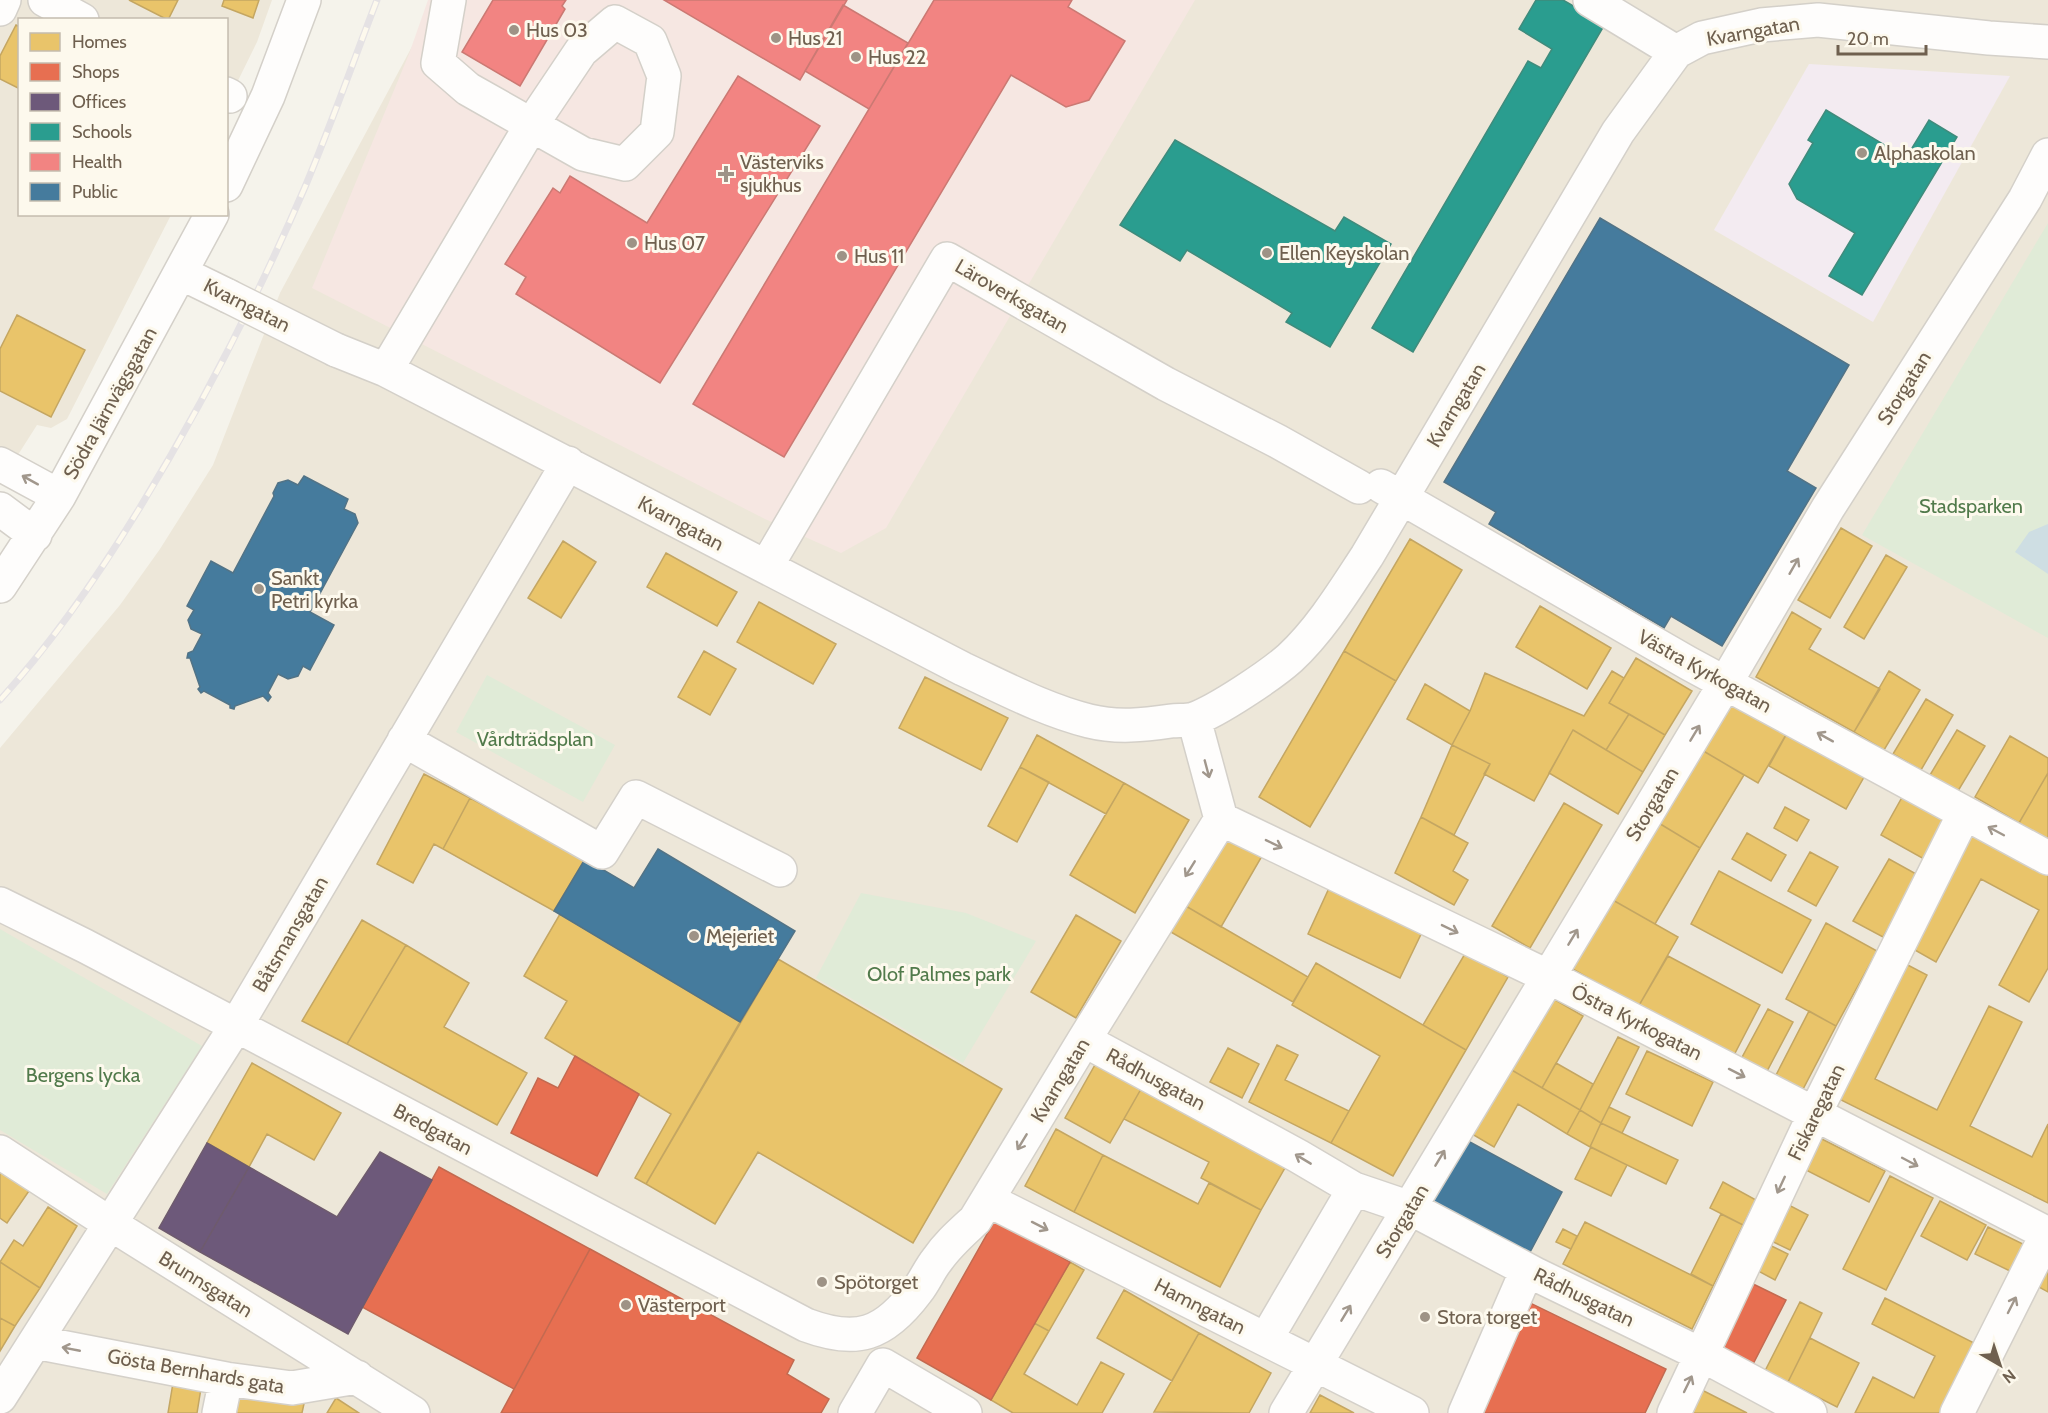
<svg xmlns="http://www.w3.org/2000/svg" width="2048" height="1413" viewBox="0 0 2048 1413" font-family="Cabin,sans-serif">
<style>
.residential{fill:#ede7d9}
.education{fill:#f3ebf1}
.medical{fill:#f6e7e2}
.green{fill:#e0ebd7}
.water{fill:#cedee3}
.homes{fill:#e9c46a;stroke:#c4a662;stroke-width:1.5}
.shops{fill:#e76f51;stroke:#c36a50;stroke-width:1.5}
.offices{fill:#6d597a;stroke:#6e5b6d;stroke-width:1.5}
.schools{fill:#2a9d8f;stroke:#3f8b7c;stroke-width:1.5}
.health{fill:#f28482;stroke:#cb7973;stroke-width:1.5}
.public{fill:#457b9d;stroke:#527386;stroke-width:1.5}
.lines{fill:none;stroke-linecap:round;stroke-linejoin:round}
.minor-casing{stroke:#d4d0c9;stroke-width:36}
.minor{stroke:#fefdfc;stroke-width:33}
.rail-casing{stroke:#e5e2e4;stroke-width:7}
.rail{stroke:#fdf9ed;stroke-width:4.5;stroke-dasharray:14;stroke-linecap:butt}
.minor-bridge-casing{stroke:#d4d0c9;stroke-width:36;stroke-linecap:butt}
.minor-bridge{stroke:#fefdfc;stroke-width:33}
.oneway{stroke:#a1978c}
.poi-dot{fill:#9e9386;stroke:#fdf9ed;stroke-width:2}
.labels{text-anchor:middle;dominant-baseline:central;stroke-width:6;stroke-linejoin:round;paint-order:stroke}
.poi-label{font-size:20px;fill:#6f604f;stroke:#fdf9ed;text-anchor:start}
.street-label{font-size:20px;fill:#6f604f;stroke:#fdf9ed}
.park-label{font-size:20px;fill:#517a4b;stroke:#fdf9ed}
</style>
<rect width="100%" height="100%" fill="#f5f3eb"/>
<path class="residential" d="M 0,0 L 272,0 L 257,42 L 227,103 L 226,20 L 20,20 L 20,214 L 171,215 L 67,419 L 51,428 L 37,425 L 0,483 Z
M 437,0 L 2048,0 L 2048,1413 L 0,1413 L 0,748 L 120,605 L 160,549 L 213,465 L 280,293 Z"/>
<path class="education" d="M 1809,64 L 2010,76 L 1873,322 L 1714,230 Z"/>
<path class="medical" d="M 428,0 L 1195,0 L 886,528 L 841,553 L 765,519 L 312,288 L 409,54 Z"/>
<path class="green" d="M 2048,223 L 2048,638 L 1862,535 Z
M 487,675 L 615,745 L 583,802 L 456,732 Z
M 861,893 L 966,913 L 1036,941 L 963,1063 L 816,978 Z
M 0,929 L 202,1046 L 107,1194 L 0,1130 Z"/>
<path class="water" d="M 2048,524 L 2048,574 L 2015,552 L 2029,532 Z"/>
<path class="homes" d="M 129,0 L 178,0 L 168,20 Z
M 224,0 L 259,0 L 253,18 L 222,6 Z
M 16,25 L 20,27 L 20,89 L 0,79 L 0,56 Z
M 17,315 L 85,350 L 51,417 L 0,391 L 0,349 Z
M 1841,528 L 1872,546 L 1830,618 L 1798,600 Z
M 1410,539 L 1462,570 L 1396,681 L 1344,651 Z
M 563,541 L 596,562 L 561,618 L 528,598 Z
M 666,553 L 737,592 L 717,626 L 647,587 Z
M 1886,555 L 1907,567 L 1864,639 L 1844,627 Z
M 759,602 L 836,644 L 813,684 L 737,642 Z
M 1540,606 L 1611,648 L 1587,689 L 1516,647 Z
M 1792,612 L 1821,629 L 1809,649 L 1880,689 L 1854,732 L 1756,677 Z
M 704,651 L 736,669 L 710,715 L 678,697 Z
M 1344,651 L 1396,681 L 1310,827 L 1259,797 Z
M 1636,658 L 1692,691 L 1665,735 L 1609,703 Z
M 1612,671 L 1624,678 L 1609,703 L 1629,714 L 1606,750 L 1573,730 L 1534,801 L 1484,774 L 1490,764 L 1452,745 L 1470,711 L 1485,673 L 1584,716 Z
M 1889,671 L 1920,690 L 1884,750 L 1854,732 Z
M 925,677 L 1008,718 L 981,770 L 899,728 Z
M 1425,684 L 1470,711 L 1452,745 L 1407,719 Z
M 1734,692 L 1791,726 L 1758,783 L 1700,749 Z
M 1926,699 L 1953,715 L 1921,770 L 1893,754 Z
M 1629,714 L 1665,735 L 1643,772 L 1606,750 Z
M 1791,726 L 1868,770 L 1846,809 L 1769,766 Z
M 1573,730 L 1643,772 L 1618,814 L 1549,773 Z
M 1957,730 L 1985,746 L 1958,791 L 1930,775 Z
M 1037,735 L 1124,783 L 1106,814 L 1020,767 Z
M 2010,736 L 2048,758 L 2048,773 L 2019,823 L 1975,797 Z
M 1452,745 L 1490,764 L 1454,835 L 1421,817 Z
M 1700,749 L 1744,775 L 1700,848 L 1657,822 Z
M 1020,767 L 1049,782 L 1017,842 L 988,826 Z
M 2048,773 L 2048,840 L 2019,823 Z
M 424,774 L 470,798 L 443,849 L 434,844 L 413,883 L 377,864 Z
M 1124,783 L 1189,820 L 1135,913 L 1070,875 Z
M 1905,792 L 1948,816 L 1924,859 L 1881,835 Z
M 470,798 L 585,859 L 554,911 L 443,849 Z
M 1564,803 L 1602,825 L 1530,948 L 1492,926 Z
M 1785,807 L 1809,820 L 1797,841 L 1774,828 Z
M 1421,817 L 1468,843 L 1453,871 L 1468,880 L 1454,905 L 1395,873 Z
M 1657,822 L 1700,848 L 1655,924 L 1611,899 Z
M 1971,827 L 2048,869 L 2048,968 L 2029,1002 L 1999,985 L 2039,910 L 1981,879 L 1936,962 L 1906,945 Z
M 1747,833 L 1786,855 L 1771,881 L 1732,859 Z
M 1224,834 L 1262,856 L 1221,927 L 1184,905 Z
M 1810,852 L 1838,867 L 1816,906 L 1788,891 Z
M 1889,859 L 1918,875 L 1883,937 L 1853,921 Z
M 1719,871 L 1811,920 L 1782,973 L 1691,924 Z
M 1330,886 L 1423,930 L 1400,978 L 1308,934 Z
M 1611,899 L 1678,937 L 1638,1007 L 1571,968 Z
M 1184,905 L 1308,977 L 1293,1002 L 1169,931 Z
M 560,914 L 740,1022 L 646,1184 L 635,1178 L 671,1114 L 545,1038 L 567,1001 L 524,976 Z
M 1076,915 L 1121,941 L 1076,1018 L 1031,992 Z
M 362,920 L 406,945 L 347,1044 L 302,1021 Z
M 1826,923 L 1877,951 L 1836,1026 L 1786,999 Z
M 406,945 L 469,983 L 444,1027 L 527,1073 L 497,1125 L 347,1044 Z
M 1466,952 L 1508,977 L 1466,1050 L 1423,1025 Z
M 1668,956 L 1760,1005 L 1733,1057 L 1638,1007 Z
M 778,959 L 1002,1089 L 913,1243 L 758,1152 L 715,1224 L 646,1184 Z
M 1900,961 L 1927,975 L 1875,1079 L 1937,1110 L 1989,1006 L 2022,1022 L 1970,1126 L 2032,1157 L 2048,1124 L 2048,1203 L 1833,1096 Z
M 1316,963 L 1466,1050 L 1393,1176 L 1331,1143 L 1380,1056 L 1292,1005 Z
M 1552,998 L 1583,1016 L 1542,1088 L 1510,1069 Z
M 1768,1009 L 1793,1022 L 1765,1075 L 1740,1061 Z
M 1809,1011 L 1836,1026 L 1801,1093 L 1774,1079 Z
M 1618,1037 L 1639,1047 L 1601,1123 L 1580,1110 Z
M 1277,1045 L 1298,1055 L 1285,1080 L 1349,1111 L 1331,1143 L 1249,1102 Z
M 1228,1048 L 1259,1064 L 1242,1098 L 1210,1082 Z
M 1647,1051 L 1713,1082 L 1692,1126 L 1626,1094 Z
M 1100,1056 L 1145,1082 L 1110,1143 L 1065,1118 Z
M 252,1063 L 341,1113 L 314,1160 L 267,1134 L 249,1167 L 207,1143 Z
M 1556,1063 L 1593,1084 L 1580,1110 L 1542,1088 Z
M 1510,1069 L 1580,1110 L 1567,1134 L 1518,1104 L 1494,1147 L 1472,1134 Z
M 1145,1082 L 1290,1159 L 1261,1210 L 1201,1178 L 1209,1162 L 1124,1119 Z
M 1609,1107 L 1630,1117 L 1622,1133 L 1601,1123 Z
M 1580,1110 L 1601,1123 L 1590,1147 L 1567,1134 Z
M 1601,1123 L 1678,1160 L 1666,1184 L 1590,1147 Z
M 1056,1129 L 1103,1155 L 1074,1212 L 1025,1186 Z
M 1814,1135 L 1885,1171 L 1869,1202 L 1798,1166 Z
M 1591,1147 L 1627,1165 L 1611,1196 L 1575,1179 Z
M 1103,1155 L 1198,1204 L 1209,1183 L 1261,1210 L 1220,1287 L 1074,1212 Z
M 0,1168 L 31,1188 L 7,1223 L 0,1218 Z
M 1890,1176 L 1933,1198 L 1886,1290 L 1843,1269 Z
M 1723,1182 L 1756,1200 L 1743,1225 L 1710,1208 Z
M 1781,1201 L 1808,1215 L 1790,1250 L 1763,1237 Z
M 1940,1201 L 1986,1225 L 1967,1260 L 1921,1236 Z
M 48,1207 L 77,1226 L 40,1288 L 0,1262 L 14,1240 L 23,1246 Z
M 1721,1214 L 1743,1225 L 1713,1286 L 1691,1274 Z
M 1585,1222 L 1713,1286 L 1692,1329 L 1563,1264 Z
M 1988,1227 L 2025,1245 L 2012,1272 L 1975,1254 Z
M 1563,1229 L 1577,1236 L 1571,1249 L 1556,1242 Z
M 1761,1241 L 1788,1254 L 1775,1280 L 1749,1266 Z
M 0,1262 L 40,1288 L 15,1326 L 0,1318 Z
M 1070,1262 L 1084,1270 L 1049,1331 L 1034,1323 Z
M 2048,1263 L 2048,1292 L 2037,1286 Z
M 1124,1290 L 1199,1333 L 1172,1381 L 1097,1338 Z
M 1885,1298 L 1980,1346 L 1946,1413 L 1855,1413 L 1873,1377 L 1914,1398 L 1935,1356 L 1872,1324 Z
M 1800,1302 L 1822,1313 L 1788,1382 L 1765,1371 Z
M 0,1318 L 15,1326 L 0,1351 Z
M 1034,1323 L 1049,1331 L 1024,1374 L 1077,1405 L 1101,1362 L 1124,1374 L 1102,1413 L 1013,1413 L 991,1400 Z
M 1199,1333 L 1271,1373 L 1249,1413 L 1154,1412 Z
M 1810,1338 L 1859,1363 L 1837,1407 L 1788,1382 Z
M 174,1377 L 202,1382 L 197,1413 L 168,1413 Z
M 231,1386 L 305,1399 L 302,1413 L 226,1413 Z
M 1696,1387 L 1747,1413 L 1683,1413 Z
M 1320,1395 L 1354,1413 L 1310,1413 Z
M 336,1398 L 359,1413 L 327,1413 Z"/>
<path class="shops" d="M 575,1056 L 639,1094 L 597,1176 L 511,1133 L 538,1078 L 558,1088 Z
M 439,1167 L 590,1249 L 514,1389 L 362,1307 Z
M 995,1220 L 1070,1262 L 991,1400 L 917,1358 Z
M 590,1249 L 794,1360 L 787,1374 L 829,1399 L 821,1413 L 501,1413 Z
M 1747,1281 L 1786,1300 L 1750,1370 L 1712,1351 Z
M 1522,1299 L 1666,1369 L 1645,1413 L 1477,1413 Z"/>
<path class="offices" d="M 207,1143 L 249,1167 L 200,1252 L 159,1228 Z
M 380,1152 L 432,1180 L 348,1334 L 200,1252 L 249,1167 L 337,1217 Z"/>
<path class="schools" d="M 1536,0 L 1563,0 L 1605,24 L 1413,352 L 1372,328 L 1528,61 L 1541,68 L 1552,49 L 1519,29 Z
M 1826,110 L 1906,158 L 1929,120 L 1957,137 L 1862,295 L 1829,276 L 1855,233 L 1797,199 L 1789,184 L 1813,143 L 1808,140 Z
M 1175,140 L 1335,231 L 1344,217 L 1391,244 L 1330,347 L 1286,322 L 1292,313 L 1187,250 L 1180,261 L 1120,225 Z"/>
<path class="health" d="M 493,0 L 566,0 L 562,6 L 565,9 L 520,86 L 462,52 Z
M 664,0 L 847,0 L 800,80 Z
M 934,0 L 1072,0 L 1068,7 L 1125,41 L 1089,100 L 1066,107 L 1011,75 L 784,457 L 693,404 Z
M 843,5 L 908,43 L 869,109 L 805,71 Z
M 738,76 L 820,126 L 660,383 L 516,294 L 526,277 L 505,264 L 553,188 L 560,193 L 570,176 L 647,223 Z"/>
<path class="public" d="M 1600,218 L 1849,365 L 1787,471 L 1816,488 L 1722,646 L 1671,616 L 1664,628 L 1489,524 L 1496,512 L 1444,482 Z
M 304,476 L 348,499 L 344,509 L 355,514 L 358,523 L 310,612 L 334,625 L 310,670 L 303,666 L 298,676 L 288,679 L 278,674 L 268,693 L 271,697 L 268,701 L 263,696 L 235,706 L 234,709 L 230,708 L 230,705 L 204,691 L 201,693 L 198,689 L 200,687 L 190,658 L 187,658 L 188,653 L 193,651 L 202,634 L 191,629 L 188,620 L 194,610 L 187,606 L 211,561 L 233,573 L 274,496 L 273,493 L 278,483 L 288,480 L 298,485 Z
M 658,849 L 795,931 L 740,1022 L 554,911 L 585,859 L 634,888 Z
M 1468,1141 L 1562,1192 L 1529,1254 L 1431,1202 Z"/>
<g class="lines">
<g class="minor-casing">
<path id="minor" d="M 45,0 L 82,20
M 1590,0 L 1676,52
M 0,9 L 4,0
M 226,94 L 230,96
M 226,185 L 268,96 L 304,0
M 181,273 L 228,296
M 336,350 L 386,370 L 963,669 C 1004,688 1045,710 1089,721 C 1117,728 1144,725 1171,721 C 1178,720 1187,721 1194,719 C 1217,711 1271,675 1290,658 C 1321,629 1344,591 1367,556 L 1618,132 L 1676,52 L 1702,38 L 1761,25 L 1818,20 L 1989,38 L 2048,42
M 386,370 L 532,124 L 581,51 L 615,22 L 650,41 L 664,76 L 657,132 L 625,164 L 583,154 L 468,89 L 438,63 L 449,0
M 0,464 L 59,496
M 1381,486 L 1688,663 L 2048,858
M 0,509 L 35,535
M 766,567 L 947,259 L 1166,384 L 1277,441 L 1359,487
M 0,586 L 59,496 L 212,214
M 404,740 L 602,852 L 636,797 L 780,870
M 1221,819 L 1549,977 L 2048,1234
M 0,904 L 85,946 L 806,1325 C 857,1344 884,1335 917,1291 C 925,1281 929,1270 937,1260 C 948,1244 961,1233 975,1220 L 1084,1040 L 1221,819 L 1194,719
M 1084,1040 L 1298,1156 L 1354,1189 L 1410,1208 L 1535,1274 L 1702,1355 L 1810,1413
M 0,1152 L 109,1223 L 413,1413
M 988,1200 L 1412,1413
M 1266,1339 L 1354,1189
M 35,1342 L 226,1379 L 292,1388 L 357,1377
M 883,1365 L 965,1413
M 0,1397 L 236,1026 L 568,463
M 219,1413 L 226,1379
M 855,1413 L 883,1365
M 1286,1413 L 1726,682 L 1828,508 L 2025,199 L 2048,155
M 1465,1413 L 1527,1270
M 1674,1413 L 1815,1113 L 1964,814
M 1957,1413 L 2048,1232"/>
</g>
<use href="#minor" class="minor"/>
<g class="rail-casing">
<path id="rail" d="M 0,700 C 53,642 98,576 139,509 C 202,406 257,298 305,187 C 331,125 353,62 377,0"/>
</g>
<use href="#rail" class="rail"/>
<g class="minor-bridge-casing">
<path id="minor-bridge" d="M 228,296 L 336,350"/>
</g>
<use href="#minor-bridge" class="minor-bridge"/>
</g>
<defs><path id="oneway-shaft" d="M-6 0H5M1.5-3L5.5 0L1.5 3" fill="none" stroke-width="1.6" stroke-linecap="round" stroke-linejoin="round" transform="scale(1.5)"/></defs>
<g class="oneway">
<use href="#oneway-shaft" transform="translate(30 480) rotate(-151)"/>
<use href="#oneway-shaft" transform="translate(1794 566) rotate(-60)"/>
<use href="#oneway-shaft" transform="translate(1695 733) rotate(-59)"/>
<use href="#oneway-shaft" transform="translate(1825 737) rotate(-151)"/>
<use href="#oneway-shaft" transform="translate(1207 769) rotate(75)"/>
<use href="#oneway-shaft" transform="translate(1996 831) rotate(-152)"/>
<use href="#oneway-shaft" transform="translate(1274 844) rotate(26)"/>
<use href="#oneway-shaft" transform="translate(1190 869) rotate(122)"/>
<use href="#oneway-shaft" transform="translate(1450 929) rotate(26)"/>
<use href="#oneway-shaft" transform="translate(1573 937) rotate(-59)"/>
<use href="#oneway-shaft" transform="translate(1737 1073) rotate(27)"/>
<use href="#oneway-shaft" transform="translate(1022 1142) rotate(121)"/>
<use href="#oneway-shaft" transform="translate(1440 1158) rotate(-59)"/>
<use href="#oneway-shaft" transform="translate(1303 1159) rotate(-149)"/>
<use href="#oneway-shaft" transform="translate(1910 1162) rotate(28)"/>
<use href="#oneway-shaft" transform="translate(1781 1185) rotate(115)"/>
<use href="#oneway-shaft" transform="translate(1040 1226) rotate(27)"/>
<use href="#oneway-shaft" transform="translate(2012 1305) rotate(-63)"/>
<use href="#oneway-shaft" transform="translate(1346 1313) rotate(-59)"/>
<use href="#oneway-shaft" transform="translate(71 1349) rotate(-169)"/>
<use href="#oneway-shaft" transform="translate(1688 1384) rotate(-64)"/>
</g>
<g class="poi-dot">
<circle cx="514" cy="30" r="6"/>
<circle cx="776" cy="38" r="6"/>
<circle cx="856" cy="57" r="6"/>
<circle cx="1862" cy="153" r="6"/>
<path d="M723 165h6v6h6v6h-6v6h-6v-6h-6v-6h6z"/>
<circle cx="632" cy="243" r="6"/>
<circle cx="1267" cy="253" r="6"/>
<circle cx="842" cy="256" r="6"/>
<circle cx="259" cy="589" r="6"/>
<circle cx="694" cy="936" r="6"/>
<circle cx="822" cy="1282" r="6"/>
<circle cx="626" cy="1305" r="6"/>
<circle cx="1425" cy="1317" r="6"/>
</g>
<g class="labels">
<g class="poi-label">
<text x="526" y="30">Hus 03</text>
<text x="788" y="38">Hus 21</text>
<text x="868" y="57">Hus 22</text>
<text x="1874" y="153">Alphaskolan</text>
<text x="740" y="162">Västerviks<tspan x="740" dy="23">sjukhus</tspan></text>
<text x="644" y="243">Hus 07</text>
<text x="1279" y="253">Ellen Keyskolan</text>
<text x="854" y="256">Hus 11</text>
<text x="271" y="578">Sankt<tspan x="271" dy="23">Petri kyrka</tspan></text>
<text x="706" y="936">Mejeriet</text>
<text x="834" y="1282">Spötorget</text>
<text x="638" y="1305">Västerport</text>
<text x="1437" y="1317">Stora torget</text>
</g>
<g class="street-label">
<text transform="translate(1753 31) rotate(-10)">Kvarngatan</text>
<text transform="translate(1012 296) rotate(30)">Läroverksgatan</text>
<text transform="translate(247 305) rotate(27)">Kvarngatan</text>
<text transform="translate(1904 388) rotate(-58)">Storgatan</text>
<text transform="translate(110 403) rotate(-61)">Södra Järnvägsgatan</text>
<text transform="translate(1456 405) rotate(-59)">Kvarngatan</text>
<text transform="translate(681 523) rotate(28)">Kvarngatan</text>
<text transform="translate(1705 671) rotate(29)">Västra Kyrkogatan</text>
<text transform="translate(1652 804) rotate(-59)">Storgatan</text>
<text transform="translate(290 934) rotate(-60)">Båtsmansgatan</text>
<text transform="translate(1637 1022) rotate(27)">Östra Kyrkogatan</text>
<text transform="translate(1156 1079) rotate(28)">Rådhusgatan</text>
<text transform="translate(1060 1080) rotate(-59)">Kvarngatan</text>
<text transform="translate(1816 1112) rotate(-64)">Fiskaregatan</text>
<text transform="translate(433 1129) rotate(28)">Bredgatan</text>
<text transform="translate(1402 1221) rotate(-59)">Storgatan</text>
<text transform="translate(206 1284) rotate(32)">Brunnsgatan</text>
<text transform="translate(1584 1297) rotate(26)">Rådhusgatan</text>
<text transform="translate(1200 1306) rotate(27)">Hamngatan</text>
<text transform="translate(196 1371) rotate(10)">Gösta Bernhards gata</text>
</g>
<g class="park-label">
<text x="1971" y="506">Stadsparken</text>
<text x="535" y="739">Vårdträdsplan</text>
<text x="939" y="974">Olof Palmes park</text>
<text x="83" y="1075">Bergens lycka</text>
</g>
</g>
<rect x="18" y="18" width="210" height="198" fill="#fdf9ed" stroke="#c4bcae" stroke-width="1.5"/>
<rect x="30" y="33" width="30" height="18" fill="#e9c46a" stroke="#c4bcae" stroke-width="1.5"/>
<text x="72" y="48" font-size="18" fill="#6f604f">Homes</text>
<rect x="30" y="63" width="30" height="18" fill="#e76f51" stroke="#c4bcae" stroke-width="1.5"/>
<text x="72" y="78" font-size="18" fill="#6f604f">Shops</text>
<rect x="30" y="93" width="30" height="18" fill="#6d597a" stroke="#c4bcae" stroke-width="1.5"/>
<text x="72" y="108" font-size="18" fill="#6f604f">Offices</text>
<rect x="30" y="123" width="30" height="18" fill="#2a9d8f" stroke="#c4bcae" stroke-width="1.5"/>
<text x="72" y="138" font-size="18" fill="#6f604f">Schools</text>
<rect x="30" y="153" width="30" height="18" fill="#f28482" stroke="#c4bcae" stroke-width="1.5"/>
<text x="72" y="168" font-size="18" fill="#6f604f">Health</text>
<rect x="30" y="183" width="30" height="18" fill="#457b9d" stroke="#c4bcae" stroke-width="1.5"/>
<text x="72" y="198" font-size="18" fill="#6f604f">Public</text>
<g transform="translate(2000 1365) rotate(141)" stroke="#fdf9ed" stroke-width="4.5" paint-order="stroke">
<path d="M0-4.5L10 22L0 15L-10 22Z" fill="#6f604f"/>
<text y="-9" font-size="16" font-weight="bold" text-anchor="middle" fill="#6f604f">N</text>
</g>
<path d="M1838 45v9h88v-9" fill="none" stroke="#6f604f" stroke-width="3"/>
<text x="1847" y="45" font-size="18" fill="#6f604f" stroke="#fdf9ed" stroke-width="4.5" paint-order="stroke">20 m</text>
</svg>
